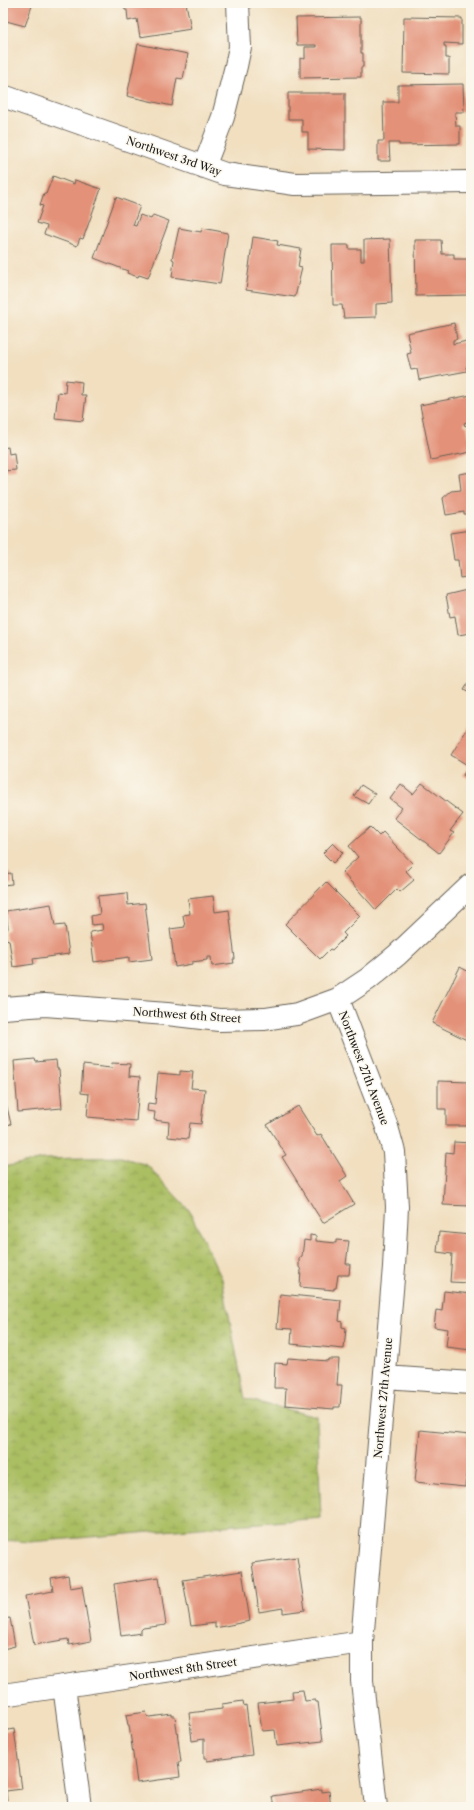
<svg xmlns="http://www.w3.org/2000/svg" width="474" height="1810" viewBox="0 0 474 1810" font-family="'Libre Caslon Text',serif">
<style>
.wetland{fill:url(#wetland-marsh);stroke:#636d3f}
.building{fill:#e39178}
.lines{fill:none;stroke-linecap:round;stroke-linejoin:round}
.minor-casing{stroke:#676055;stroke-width:24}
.minor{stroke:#fff;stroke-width:22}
.labels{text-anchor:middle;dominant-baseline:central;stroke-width:3;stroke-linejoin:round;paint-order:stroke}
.street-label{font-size:11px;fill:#1c1c1c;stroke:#fbf7ec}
</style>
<defs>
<pattern id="wetland-marsh" width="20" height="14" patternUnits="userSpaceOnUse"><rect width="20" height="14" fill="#aabe62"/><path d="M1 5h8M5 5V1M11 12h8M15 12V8" fill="none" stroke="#92a354"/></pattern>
</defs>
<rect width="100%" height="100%" fill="#fbf7ec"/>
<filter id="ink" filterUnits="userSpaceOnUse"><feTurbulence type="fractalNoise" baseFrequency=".025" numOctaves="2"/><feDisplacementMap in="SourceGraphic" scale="8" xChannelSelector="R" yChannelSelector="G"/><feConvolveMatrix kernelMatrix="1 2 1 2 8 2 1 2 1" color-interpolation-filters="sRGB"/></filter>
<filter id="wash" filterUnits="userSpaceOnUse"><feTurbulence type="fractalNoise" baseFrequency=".012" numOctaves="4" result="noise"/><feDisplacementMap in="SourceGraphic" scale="16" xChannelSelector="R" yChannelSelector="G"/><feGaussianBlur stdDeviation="0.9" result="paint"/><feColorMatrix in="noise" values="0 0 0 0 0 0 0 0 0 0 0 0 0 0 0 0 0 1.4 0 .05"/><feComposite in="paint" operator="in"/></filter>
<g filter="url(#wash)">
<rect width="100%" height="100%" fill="#f1dfc0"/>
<path class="wetland" d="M 121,1157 L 147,1165 L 189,1210 L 222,1279 L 245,1399 L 317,1417 L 321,1518 L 30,1542 L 3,1540 L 3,1167 L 44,1159 Z"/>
<g id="blocks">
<path class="building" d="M 3,3 L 33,3 L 25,26 L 6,21 L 3,29 Z
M 123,3 L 186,3 L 191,29 L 140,37 L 137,19 L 128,21 L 127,10 L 125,10 Z
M 361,17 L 361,53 L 363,53 L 363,67 L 361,67 L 361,77 L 300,78 L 300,58 L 305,59 L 305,47 L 316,47 L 316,45 L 297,45 L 296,18 Z
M 404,17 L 462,18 L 462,44 L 444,43 L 444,46 L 446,46 L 446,58 L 449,58 L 449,74 L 403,73 Z
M 138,44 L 188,54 L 183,79 L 177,78 L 172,106 L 127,96 Z
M 463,84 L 464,112 L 455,112 L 456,126 L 460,126 L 460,144 L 399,145 L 399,143 L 389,143 L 390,161 L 378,161 L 378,141 L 384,141 L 383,102 L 398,102 L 398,85 Z
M 288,93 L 345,93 L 345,150 L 308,149 L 308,132 L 302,132 L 302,119 L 288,119 Z
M 53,176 L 74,184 L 75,180 L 101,189 L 83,239 L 80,238 L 77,246 L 44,234 L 47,226 L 37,223 L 43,206 L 40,205 L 44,193 L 46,194 Z
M 116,197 L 140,206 L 133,225 L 136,226 L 140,215 L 151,219 L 153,215 L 169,221 L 148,278 L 139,275 L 138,277 L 127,273 L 128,271 L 94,258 Z
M 179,228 L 201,232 L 202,228 L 228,233 L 220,284 L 172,277 L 174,260 L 172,259 Z
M 253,237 L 278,241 L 277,245 L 301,249 L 298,267 L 302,268 L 295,297 L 246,290 Z
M 390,239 L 392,303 L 376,304 L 376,317 L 344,318 L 342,305 L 333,305 L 332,245 L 349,245 L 349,249 L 361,249 L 361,261 L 364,261 L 364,240 Z
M 415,240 L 441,240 L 442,254 L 454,254 L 454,259 L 471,259 L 471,295 L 416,296 Z
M 454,323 L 457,339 L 453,340 L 453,344 L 467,341 L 471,366 L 466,367 L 467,371 L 419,380 L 417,369 L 411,370 L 407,354 L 411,353 L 407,333 Z
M 66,380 L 82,382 L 81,395 L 86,395 L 83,421 L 55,418 L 58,392 L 65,393 Z
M 471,395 L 471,421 L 464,423 L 465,426 L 467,425 L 469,437 L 471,436 L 471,452 L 431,460 L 420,405 Z
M 8,447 L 9,454 L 14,453 L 16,470 L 3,471 L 3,448 Z
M 471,472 L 471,521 L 468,522 L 467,514 L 464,514 L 464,512 L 446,515 L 443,498 L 451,491 L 461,490 L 459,474 Z
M 471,530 L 471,576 L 460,578 L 458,560 L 454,560 L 450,533 Z
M 471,589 L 471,633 L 458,635 L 455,616 L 450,617 L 446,595 Z
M 471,679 L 471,694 L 464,690 Z
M 471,723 L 471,780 L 463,775 L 469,766 L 451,755 Z
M 422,783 L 463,814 L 450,831 L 454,833 L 439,853 L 394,818 L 402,808 L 390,799 L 401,784 L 413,794 Z
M 361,785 L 375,794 L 368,804 L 354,796 Z
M 370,827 L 379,836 L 383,832 L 413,864 L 406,871 L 414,880 L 400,892 L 397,889 L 376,910 L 342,872 L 358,857 L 349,846 Z
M 333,843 L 343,853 L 333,863 L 323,853 Z
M 11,873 L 12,884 L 3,885 L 3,874 Z
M 326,882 L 360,916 L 343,933 L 346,936 L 332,950 L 330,949 L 320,959 L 285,924 Z
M 127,893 L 128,905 L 145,903 L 152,959 L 129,962 L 129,957 L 94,962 L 90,932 L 103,930 L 102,924 L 92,925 L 91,916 L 100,914 L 98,896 Z
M 213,896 L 215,912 L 229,910 L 235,959 L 233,959 L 234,963 L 212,966 L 211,957 L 207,957 L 207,960 L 192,962 L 192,964 L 175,967 L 170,929 L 185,927 L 183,915 L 190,914 L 188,899 Z
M 51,904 L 55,926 L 65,925 L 69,954 L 33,959 L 34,964 L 13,967 L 9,940 L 6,939 L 5,933 L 8,928 L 6,911 Z
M 460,967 L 471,973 L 471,1042 L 432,1023 Z
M 35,1059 L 36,1062 L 56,1060 L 57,1069 L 59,1069 L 62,1108 L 18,1112 L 14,1061 Z
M 112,1063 L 130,1064 L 129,1076 L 140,1077 L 136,1121 L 87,1117 L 89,1094 L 81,1093 L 83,1065 L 111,1068 Z
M 180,1071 L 193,1072 L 191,1088 L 205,1089 L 201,1124 L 190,1123 L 188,1139 L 168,1137 L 169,1122 L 154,1120 L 155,1112 L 147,1111 L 148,1103 L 155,1104 L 158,1073 L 180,1075 Z
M 438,1081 L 471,1082 L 471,1126 L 446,1126 L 446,1109 L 438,1109 Z
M 5,1099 L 11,1124 L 3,1126 L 3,1100 Z
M 298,1106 L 317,1136 L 321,1134 L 347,1176 L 340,1181 L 354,1204 L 323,1223 L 282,1157 L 286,1155 L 267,1125 Z
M 454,1142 L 471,1143 L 471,1206 L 443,1205 L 446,1152 L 453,1153 Z
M 439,1232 L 471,1235 L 471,1283 L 450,1282 L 452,1254 L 437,1252 Z
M 310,1235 L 316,1236 L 316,1241 L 336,1243 L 336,1240 L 349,1241 L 346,1264 L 350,1264 L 349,1275 L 338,1275 L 336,1288 L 334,1288 L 334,1290 L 300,1287 L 301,1270 L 299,1267 L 299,1258 L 302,1256 L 304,1240 L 310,1241 Z
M 444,1291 L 471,1294 L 471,1350 L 446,1347 L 448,1329 L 434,1327 L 436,1310 L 442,1311 Z
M 280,1294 L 341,1300 L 339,1321 L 342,1322 L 342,1327 L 346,1328 L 344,1349 L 291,1344 L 292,1329 L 277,1328 Z
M 288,1358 L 328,1361 L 328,1359 L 339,1359 L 337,1385 L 342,1385 L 340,1407 L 334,1407 L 334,1409 L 285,1405 L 286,1388 L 274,1388 L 275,1363 L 287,1364 Z
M 420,1430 L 470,1435 L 465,1487 L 415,1482 Z
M 297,1557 L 305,1610 L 283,1613 L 283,1608 L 259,1612 L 252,1563 Z
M 242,1571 L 250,1621 L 215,1628 L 215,1623 L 191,1626 L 183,1580 Z
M 68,1575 L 70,1588 L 82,1586 L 91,1641 L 69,1645 L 68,1639 L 34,1645 L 25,1596 L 53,1591 L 51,1578 Z
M 159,1577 L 166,1625 L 143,1628 L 141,1630 L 141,1633 L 121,1636 L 114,1584 Z
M 10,1618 L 15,1646 L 3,1649 L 3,1619 Z
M 303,1690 L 305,1701 L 315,1700 L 316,1702 L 318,1702 L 323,1741 L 277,1746 L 275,1730 L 262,1731 L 258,1703 L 293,1699 L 292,1691 Z
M 243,1701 L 244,1706 L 246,1705 L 252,1755 L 207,1761 L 207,1758 L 204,1758 L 204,1739 L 192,1741 L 189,1713 L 222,1709 L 222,1704 Z
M 146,1712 L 147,1716 L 150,1717 L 172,1714 L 172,1716 L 175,1716 L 181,1762 L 178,1762 L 180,1777 L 137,1783 L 129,1725 L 128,1725 L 126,1715 Z
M 14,1729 L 22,1789 L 6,1791 L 7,1800 L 3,1800 L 3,1731 Z
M 322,1789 L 322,1792 L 329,1791 L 331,1807 L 274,1807 L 272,1796 Z"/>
</g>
</g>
<g filter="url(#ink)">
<use href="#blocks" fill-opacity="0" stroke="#676055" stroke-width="1"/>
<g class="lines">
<g class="minor-casing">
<path id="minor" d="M 3,96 L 225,174 L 295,184 L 471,182
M 204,167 L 223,117 L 236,66 L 240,47 L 238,3
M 338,999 L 387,1127 L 394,1152 L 397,1207 L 394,1267 L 362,1642 L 362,1681 L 376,1807
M 3,1008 L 45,1005 L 167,1014 L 219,1020 L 265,1019 L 297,1014 L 338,999 L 368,979 L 397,955 L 471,885
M 385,1377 L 471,1383
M 64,1686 L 80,1807
M 3,1695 L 362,1642"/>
</g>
<use href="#minor" class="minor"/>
</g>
</g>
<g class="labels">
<g class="street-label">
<text transform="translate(174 156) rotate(19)">Northwest 3rd Way</text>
<text transform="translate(187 1015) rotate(4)">Northwest 6th Street</text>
<text transform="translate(364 1068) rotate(69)">Northwest 27th Avenue</text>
<text transform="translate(383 1398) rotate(-85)">Northwest 27th Avenue</text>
<text transform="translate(183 1669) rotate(-8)">Northwest 8th Street</text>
</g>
</g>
<rect width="474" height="1810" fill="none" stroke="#fbf7ec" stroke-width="16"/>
</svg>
